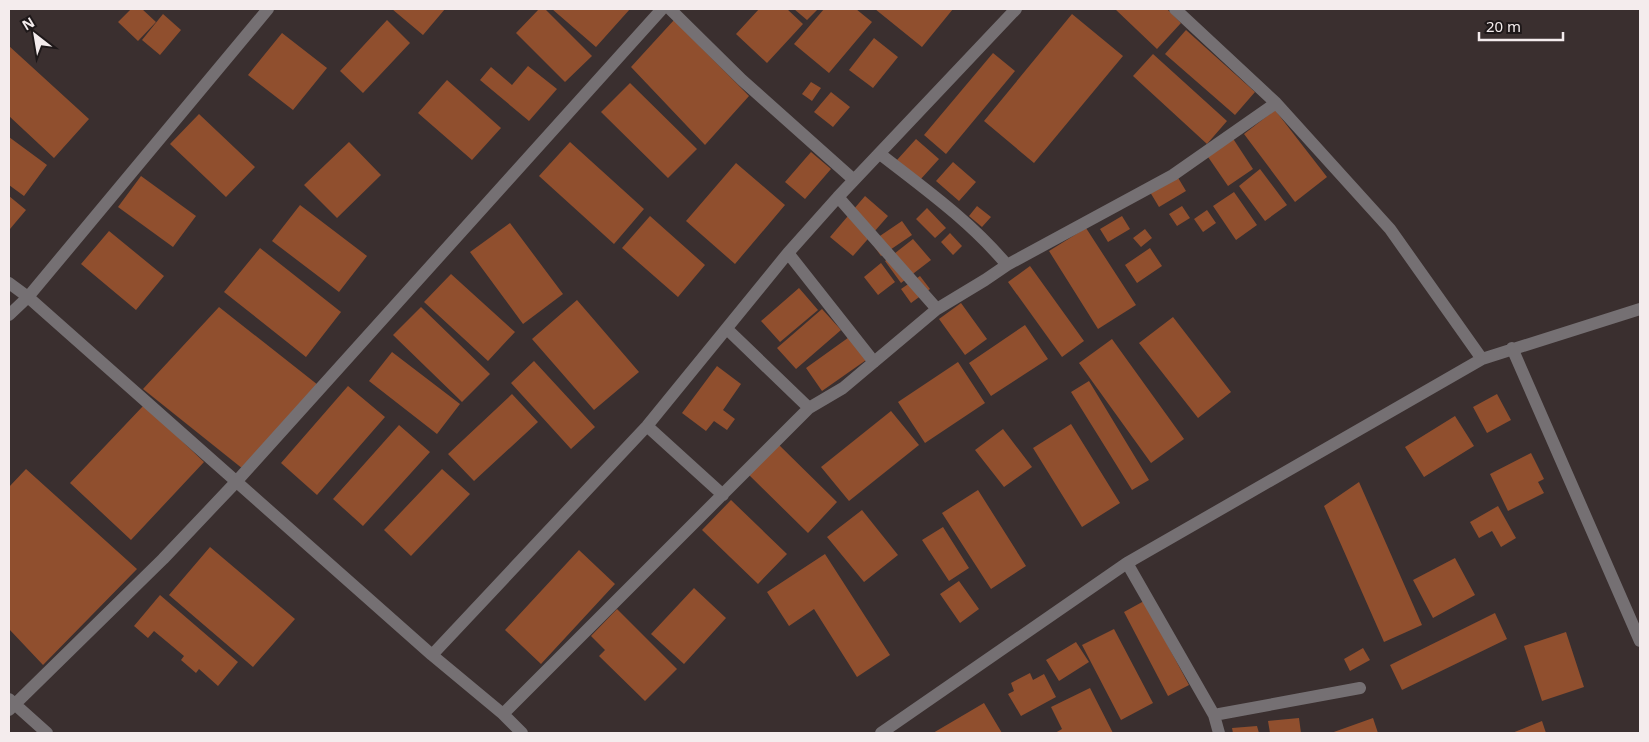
<svg xmlns="http://www.w3.org/2000/svg" width="1649" height="742" viewBox="0 0 1649 742" font-family="'Noto Sans',sans-serif">
<style>
.building{fill:#904f2e}
.lines{fill:none;stroke-linecap:round;stroke-linejoin:round}
.minor{stroke:#757073;stroke-width:12}
</style>
<rect width="100%" height="100%" fill="#3a2f2f"/>
<path class="building" d="M 131,9 L 142,9 L 156,22 L 138,41 L 118,22 Z
M 392,9 L 445,9 L 423,35 Z
M 539,9 L 545,9 L 592,56 L 565,82 L 516,33 Z
M 552,9 L 630,9 L 596,47 Z
M 759,9 L 787,9 L 803,24 L 767,63 L 736,34 Z
M 794,9 L 818,9 L 807,20 Z
M 824,9 L 856,9 L 872,22 L 829,73 L 794,44 Z
M 875,9 L 953,9 L 922,47 Z
M 1115,9 L 1167,9 L 1181,23 L 1157,49 Z
M 163,14 L 181,30 L 160,55 L 142,40 Z
M 1072,14 L 1123,56 L 1034,163 L 984,121 Z
M 387,20 L 410,43 L 363,93 L 340,71 Z
M 674,20 L 749,96 L 705,145 L 631,67 Z
M 1186,30 L 1255,92 L 1235,115 L 1165,54 Z
M 282,33 L 327,68 L 293,110 L 248,75 Z
M 874,38 L 898,57 L 873,88 L 849,70 Z
M 9,46 L 89,119 L 54,158 L 9,116 Z
M 993,53 L 1015,71 L 946,154 L 924,135 Z
M 1153,54 L 1227,121 L 1207,144 L 1133,76 Z
M 528,66 L 557,89 L 529,121 L 480,80 L 491,67 L 512,85 Z
M 447,80 L 501,128 L 472,160 L 418,113 Z
M 811,82 L 821,88 L 812,101 L 802,94 Z
M 630,83 L 697,149 L 668,178 L 601,112 Z
M 831,92 L 850,107 L 833,127 L 814,112 Z
M 1275,110 L 1327,177 L 1295,202 L 1244,134 Z
M 199,114 L 255,167 L 226,197 L 170,144 Z
M 9,137 L 47,165 L 24,196 L 9,185 Z
M 1232,137 L 1253,169 L 1228,186 L 1206,154 Z
M 916,139 L 939,159 L 920,180 L 897,160 Z
M 349,142 L 381,175 L 337,218 L 304,185 Z
M 570,142 L 644,209 L 614,244 L 539,176 Z
M 811,152 L 831,169 L 805,199 L 785,182 Z
M 953,162 L 976,182 L 959,201 L 936,181 Z
M 736,163 L 785,205 L 735,264 L 686,221 Z
M 1260,169 L 1287,205 L 1265,221 L 1239,186 Z
M 141,176 L 196,216 L 173,247 L 118,207 Z
M 1177,176 L 1186,191 L 1159,207 L 1150,192 Z
M 1234,192 L 1257,225 L 1236,240 L 1213,206 Z
M 9,196 L 26,210 L 10,229 L 9,228 Z
M 865,196 L 888,216 L 853,256 L 830,237 Z
M 300,205 L 367,256 L 339,292 L 272,241 Z
M 977,206 L 991,217 L 982,227 L 969,216 Z
M 1182,206 L 1190,218 L 1177,226 L 1169,214 Z
M 927,208 L 946,228 L 935,238 L 916,219 Z
M 1207,210 L 1216,223 L 1203,232 L 1194,219 Z
M 650,216 L 705,265 L 678,297 L 622,248 Z
M 1122,216 L 1130,229 L 1108,242 L 1100,229 Z
M 902,221 L 912,235 L 881,256 L 871,242 Z
M 510,223 L 563,294 L 523,324 L 470,252 Z
M 1086,228 L 1136,305 L 1098,329 L 1049,251 Z
M 1145,229 L 1152,238 L 1141,247 L 1133,238 Z
M 109,231 L 164,276 L 136,310 L 81,264 Z
M 950,233 L 962,246 L 953,255 L 941,242 Z
M 913,239 L 931,260 L 901,283 L 885,261 Z
M 260,248 L 341,312 L 306,357 L 224,292 Z
M 1150,248 L 1162,266 L 1137,283 L 1125,265 Z
M 881,263 L 895,282 L 878,295 L 864,277 Z
M 1030,266 L 1084,341 L 1062,357 L 1008,282 Z
M 451,274 L 515,332 L 488,361 L 424,302 Z
M 920,276 L 930,289 L 911,303 L 901,289 Z
M 799,288 L 818,310 L 780,342 L 761,321 Z
M 577,300 L 639,372 L 594,410 L 532,339 Z
M 961,303 L 987,339 L 965,355 L 939,319 Z
M 219,307 L 318,385 L 243,469 L 143,389 Z
M 421,307 L 490,374 L 462,402 L 393,335 Z
M 822,309 L 841,330 L 796,369 L 777,348 Z
M 1173,317 L 1231,392 L 1198,418 L 1139,343 Z
M 1025,325 L 1048,359 L 991,396 L 969,363 Z
M 852,335 L 869,358 L 822,391 L 806,368 Z
M 1112,339 L 1184,439 L 1151,463 L 1079,363 Z
M 392,352 L 460,404 L 437,434 L 369,381 Z
M 534,361 L 595,427 L 571,449 L 511,383 Z
M 958,362 L 985,403 L 925,443 L 898,402 Z
M 717,366 L 741,384 L 723,410 L 735,419 L 727,430 L 714,421 L 706,431 L 682,413 Z
M 1089,381 L 1149,480 L 1132,490 L 1071,392 Z
M 348,386 L 385,417 L 317,495 L 281,463 Z
M 512,394 L 538,422 L 474,481 L 448,454 Z
M 1497,394 L 1511,420 L 1487,433 L 1473,407 Z
M 144,405 L 204,462 L 131,540 L 70,483 Z
M 891,411 L 919,445 L 849,501 L 821,467 Z
M 1455,416 L 1474,446 L 1424,477 L 1405,447 Z
M 1071,424 L 1120,503 L 1082,527 L 1033,448 Z
M 399,425 L 430,452 L 363,526 L 333,499 Z
M 1003,429 L 1032,467 L 1004,487 L 975,450 Z
M 776,442 L 837,502 L 808,533 L 747,473 Z
M 1531,453 L 1544,479 L 1538,482 L 1544,493 L 1508,511 L 1490,474 Z
M 26,469 L 137,569 L 43,665 L 9,629 L 9,487 Z
M 442,469 L 470,494 L 411,556 L 384,530 Z
M 1359,482 L 1422,625 L 1384,642 L 1324,506 Z
M 978,490 L 1026,566 L 991,589 L 942,513 Z
M 731,500 L 787,554 L 758,584 L 702,530 Z
M 1498,506 L 1516,538 L 1501,547 L 1492,531 L 1479,538 L 1470,522 Z
M 862,510 L 898,555 L 864,582 L 827,537 Z
M 943,527 L 969,568 L 949,581 L 922,540 Z
M 210,547 L 295,619 L 253,667 L 169,595 Z
M 579,550 L 615,584 L 541,664 L 505,630 Z
M 825,554 L 890,655 L 857,677 L 814,609 L 789,626 L 767,592 Z
M 1455,558 L 1475,595 L 1433,618 L 1413,580 Z
M 959,581 L 979,609 L 960,623 L 940,594 Z
M 694,588 L 726,618 L 684,664 L 651,634 Z
M 160,595 L 238,662 L 218,686 L 199,669 L 196,673 L 181,660 L 184,656 L 154,631 L 148,638 L 134,626 Z
M 1144,601 L 1189,685 L 1168,696 L 1124,612 Z
M 617,609 L 677,669 L 645,701 L 599,656 L 605,650 L 591,636 Z
M 1495,613 L 1507,639 L 1402,690 L 1390,665 Z
M 1114,629 L 1153,703 L 1121,720 L 1082,645 Z
M 1566,632 L 1584,687 L 1542,701 L 1524,646 Z
M 1076,642 L 1089,662 L 1059,681 L 1046,660 Z
M 1363,648 L 1370,660 L 1350,671 L 1344,659 Z
M 1030,673 L 1033,680 L 1044,674 L 1056,697 L 1021,716 L 1008,694 L 1014,691 L 1011,683 Z
M 1090,688 L 1113,733 L 1055,733 L 1062,729 L 1051,707 Z
M 984,703 L 1002,733 L 933,733 Z
M 1299,718 L 1301,733 L 1270,733 L 1268,721 Z
M 1373,718 L 1378,733 L 1331,733 Z
M 1542,721 L 1546,733 L 1512,733 Z
M 1257,726 L 1259,733 L 1233,733 L 1232,728 Z"/>
<g class="lines">
<path class="minor" d="M 670,9 L 742,80 L 854,180
M 1175,9 L 1276,103 L 1390,229 L 1482,359
M 880,154 C 925,189 970,221 1007,265
M 838,197 L 937,309
M 788,253 L 874,362
M 9,283 L 28,297 L 432,655 L 503,714 L 522,733
M 9,315 L 28,297 L 268,9
M 727,329 L 809,408
M 1512,348 L 1640,641
M 647,426 L 723,495
M 1127,563 L 1214,715 L 1219,733
M 432,655 L 647,426 L 788,253 L 838,197 L 1016,9
M 9,699 L 47,733
M 9,710 L 163,559 L 236,482 L 662,9
M 503,714 L 809,408 L 843,388 L 937,309 L 985,280 L 1007,265 L 1173,175 L 1276,103
M 1214,715 L 1360,688
M 881,733 L 1127,563 L 1482,359 L 1640,309"/>
</g>
<rect width="1649" height="742" fill="none" stroke="#f4eced" stroke-width="20"/>
<g transform="translate(35 35) rotate(329)" stroke="#1e1819" stroke-width="4" paint-order="stroke">
<path d="M0-4L9 19L0 12L-9 19Z" fill="#f4eced"/>
<text y="-8" font-size="14" font-weight="bold" text-anchor="middle" fill="#f4eced">N</text>
</g>
<path d="M1479 32v8h84v-8" fill="none" stroke="#f4eced" stroke-width="2.5"/>
<text x="1486" y="32" font-size="15" fill="#f4eced" stroke="#1e1819" stroke-width="4" paint-order="stroke">20 m</text>
</svg>
